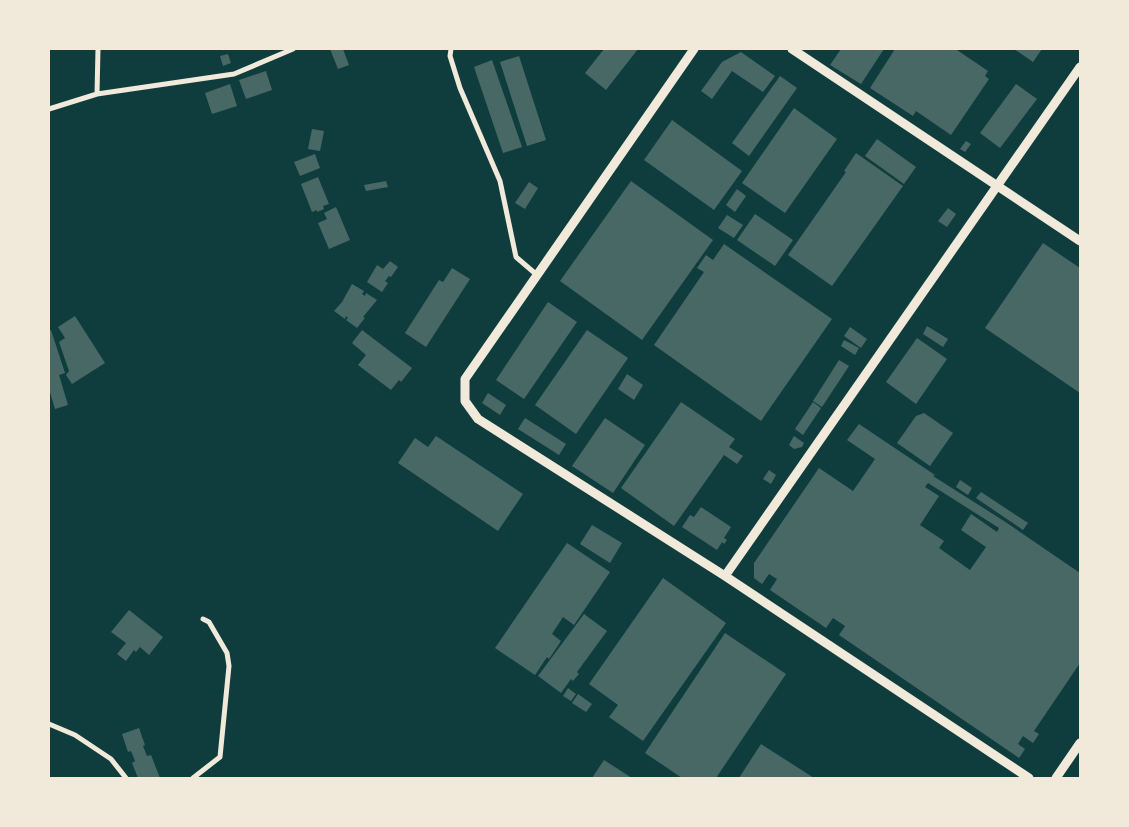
<svg xmlns="http://www.w3.org/2000/svg" width="1129" height="827" viewBox="0 0 1129 827" font-family="Signika,sans-serif">
<style>
.building{fill:#486865;fill-rule:evenodd}
.lines{fill:none;stroke-linecap:round;stroke-linejoin:round}
.minor{stroke:#f1e9da;stroke-width:5}
.tertiary{stroke:#f1e9da;stroke-width:9}
</style>
<rect width="100%" height="100%" fill="#0f3d3e"/>
<path class="building" d="M 330,49 L 343,49 L 349,65 L 338,69 Z
M 604,49 L 638,49 L 606,90 L 585,73 Z
M 841,49 L 884,49 L 861,84 L 830,65 Z
M 895,49 L 958,49 L 957,50 L 988,71 L 985,76 L 989,79 L 951,135 L 916,111 L 913,116 L 870,88 Z
M 1014,49 L 1042,49 L 1033,62 Z
M 741,52 L 775,76 L 763,92 L 732,71 L 712,99 L 701,91 L 722,62 Z
M 228,54 L 231,63 L 223,66 L 220,56 Z
M 519,56 L 546,140 L 527,146 L 500,62 Z
M 492,60 L 522,147 L 503,153 L 474,67 Z
M 266,71 L 272,90 L 246,99 L 239,80 Z
M 780,76 L 797,88 L 749,156 L 732,143 Z
M 230,84 L 237,106 L 212,114 L 205,93 Z
M 1016,84 L 1037,99 L 1000,148 L 980,133 Z
M 794,108 L 837,139 L 785,213 L 742,183 Z
M 672,120 L 742,171 L 714,210 L 644,160 Z
M 312,129 L 324,131 L 320,151 L 308,149 Z
M 877,139 L 916,167 L 904,184 L 865,156 Z
M 966,141 L 971,144 L 965,152 L 960,149 Z
M 856,153 L 903,186 L 832,286 L 788,255 L 846,172 L 844,171 Z
M 315,154 L 320,168 L 300,176 L 294,162 Z
M 318,177 L 329,204 L 323,206 L 324,209 L 317,212 L 317,210 L 312,212 L 301,184 Z
M 386,181 L 388,187 L 366,191 L 364,185 Z
M 631,181 L 713,240 L 642,340 L 560,281 Z
M 529,182 L 538,188 L 525,209 L 515,203 Z
M 737,189 L 746,196 L 735,212 L 726,205 Z
M 336,207 L 350,240 L 329,249 L 318,223 L 327,219 L 324,213 Z
M 948,208 L 956,214 L 947,227 L 938,221 Z
M 755,214 L 793,240 L 775,266 L 737,240 Z
M 727,215 L 743,225 L 734,238 L 718,228 Z
M 1043,243 L 1080,268 L 1080,393 L 985,328 Z
M 724,244 L 832,319 L 761,421 L 654,345 L 704,272 L 697,268 L 706,255 L 713,260 Z
M 390,261 L 398,267 L 391,277 L 389,276 L 385,281 L 388,283 L 382,292 L 367,282 L 377,265 L 383,269 Z
M 452,268 L 470,279 L 426,347 L 405,333 L 439,280 L 443,282 Z
M 352,284 L 364,291 L 362,294 L 365,296 L 366,293 L 377,300 L 363,317 L 365,318 L 357,328 L 346,320 L 348,318 L 346,316 L 345,319 L 334,311 L 342,302 Z
M 548,302 L 577,322 L 524,399 L 496,380 Z
M 75,316 L 105,363 L 72,384 L 66,375 L 69,371 L 59,342 L 65,338 L 58,327 Z
M 927,326 L 948,339 L 943,347 L 923,334 Z
M 850,327 L 867,339 L 861,348 L 844,336 Z
M 51,330 L 65,373 L 59,375 L 68,405 L 55,409 L 49,389 L 49,331 Z
M 362,330 L 412,368 L 401,382 L 399,380 L 391,390 L 358,365 L 366,355 L 352,343 Z
M 587,330 L 628,358 L 576,434 L 535,405 Z
M 917,338 L 947,359 L 916,404 L 886,382 Z
M 844,340 L 859,348 L 855,355 L 841,346 Z
M 839,360 L 849,366 L 822,407 L 813,401 Z
M 627,374 L 643,385 L 634,400 L 618,389 Z
M 488,393 L 506,405 L 500,415 L 482,403 Z
M 681,402 L 735,439 L 729,447 L 743,456 L 737,464 L 724,455 L 674,526 L 621,488 Z
M 813,402 L 821,408 L 803,435 L 795,429 Z
M 924,413 L 953,433 L 930,466 L 897,443 L 916,416 Z
M 525,418 L 566,444 L 559,455 L 518,429 Z
M 605,418 L 645,445 L 613,493 L 572,466 Z
M 859,424 L 935,475 L 933,476 L 1004,521 L 1080,573 L 1080,663 L 1034,731 L 1039,734 L 1033,743 L 1023,736 L 1018,744 L 1025,749 L 1019,758 L 839,635 L 845,626 L 833,618 L 826,628 L 770,590 L 777,579 L 769,574 L 762,584 L 754,578 L 754,563 L 819,468 L 853,491 L 875,459 L 847,440 ZM 928,483 L 999,528 L 997,532 L 971,514 L 961,530 L 986,547 L 970,570 L 939,548 L 944,541 L 920,525 L 939,496 L 925,487 Z
M 436,436 L 523,494 L 498,531 L 398,463 L 415,438 L 428,447 Z
M 794,436 L 804,443 L 802,447 L 794,449 L 789,445 Z
M 769,470 L 776,475 L 771,484 L 763,479 Z
M 960,480 L 972,488 L 968,495 L 956,487 Z
M 981,492 L 1028,523 L 1023,530 L 976,498 Z
M 701,507 L 731,527 L 724,538 L 727,540 L 724,544 L 722,542 L 717,550 L 682,527 L 690,515 L 694,517 Z
M 592,525 L 622,543 L 610,563 L 580,544 Z
M 567,543 L 610,572 L 574,625 L 563,617 L 552,634 L 561,641 L 549,659 L 547,657 L 535,675 L 495,648 Z
M 663,578 L 726,623 L 643,741 L 609,717 L 618,705 L 589,684 Z
M 129,610 L 163,637 L 149,655 L 140,647 L 136,652 L 134,650 L 126,661 L 117,654 L 126,643 L 111,632 Z
M 584,614 L 607,631 L 577,672 L 579,674 L 573,681 L 571,679 L 561,693 L 538,676 Z
M 725,633 L 786,674 L 716,778 L 682,778 L 645,753 Z
M 568,688 L 576,694 L 571,701 L 563,696 Z
M 578,694 L 592,704 L 586,712 L 572,703 Z
M 139,728 L 145,745 L 143,746 L 147,756 L 151,755 L 160,778 L 138,778 L 132,763 L 135,761 L 131,751 L 128,752 L 122,734 Z
M 761,744 L 814,778 L 739,778 Z
M 604,760 L 632,778 L 592,778 Z"/>
<g class="lines">
<path class="minor" d="M 451,49 L 450,56 L 460,88 L 500,181 L 516,257 L 537,275
M 97,94 L 98,49
M 49,109 L 97,94 L 234,74 L 293,49
M 49,724 L 75,735 L 111,759 L 126,778
M 193,778 L 220,757 L 229,666 L 227,653 L 209,622 L 203,619"/>
<path class="tertiary" d="M 694,49 L 465,379 L 465,401 L 478,419 L 725,576 L 1029,778
M 792,49 L 1080,241
M 725,576 L 1080,67
M 1056,778 L 1080,743"/>
</g>
<rect width="1129" height="827" fill="none" stroke="#f1e9da" stroke-width="100"/>
</svg>
